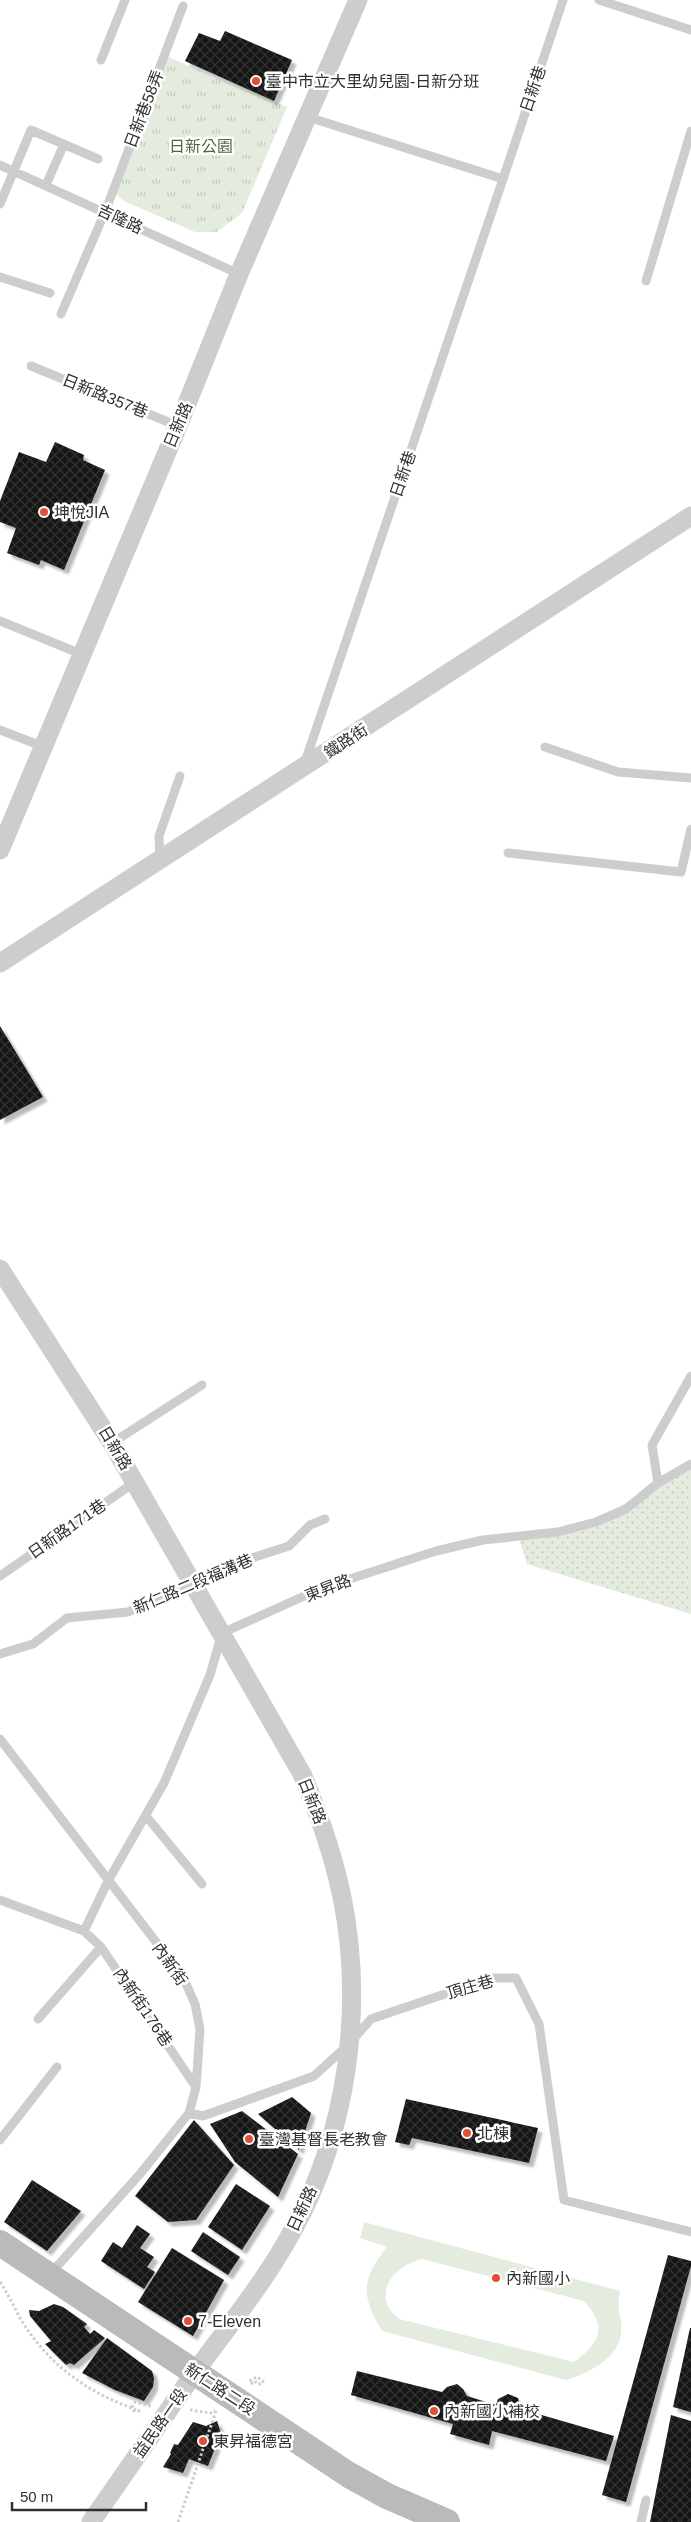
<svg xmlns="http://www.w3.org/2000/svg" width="691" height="2522" viewBox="0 0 691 2522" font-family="Helvetica,'Noto Sans TC',sans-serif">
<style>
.grass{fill:url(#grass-dots)}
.park{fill:url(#park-tufts)}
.garden{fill:#e3ecde;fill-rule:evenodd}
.building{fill:url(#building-cross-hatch);filter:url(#shadow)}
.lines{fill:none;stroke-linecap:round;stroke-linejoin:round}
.path{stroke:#cdcdcd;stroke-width:3;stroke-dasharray:2.5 2.5;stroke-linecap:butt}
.lane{stroke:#cdcdcd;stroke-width:9}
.street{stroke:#cdcdcd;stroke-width:19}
.secondary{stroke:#bababa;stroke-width:26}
.poi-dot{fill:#e04f38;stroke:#fff;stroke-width:2}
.labels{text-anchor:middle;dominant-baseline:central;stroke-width:5;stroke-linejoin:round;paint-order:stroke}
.poi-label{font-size:16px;fill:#303030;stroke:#fff;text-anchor:start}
.street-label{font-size:16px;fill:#303030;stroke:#fff}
.park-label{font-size:16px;fill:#496a3e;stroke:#fff}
</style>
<defs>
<pattern id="grass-dots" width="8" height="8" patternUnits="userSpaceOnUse" patternTransform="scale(1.25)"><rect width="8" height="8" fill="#e3ecde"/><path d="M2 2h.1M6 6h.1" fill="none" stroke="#c3cbbf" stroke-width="1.8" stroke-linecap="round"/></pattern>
<pattern id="park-tufts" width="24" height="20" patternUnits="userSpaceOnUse" patternTransform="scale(1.25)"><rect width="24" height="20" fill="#e3ecde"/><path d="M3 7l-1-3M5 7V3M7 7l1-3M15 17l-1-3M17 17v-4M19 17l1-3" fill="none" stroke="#c3cbbf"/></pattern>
<pattern id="building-cross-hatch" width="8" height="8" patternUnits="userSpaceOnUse" patternTransform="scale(1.25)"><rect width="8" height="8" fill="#171717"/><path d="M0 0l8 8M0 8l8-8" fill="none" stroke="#303030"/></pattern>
<filter id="shadow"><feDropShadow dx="4.5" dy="4.5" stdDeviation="1" flood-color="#0004"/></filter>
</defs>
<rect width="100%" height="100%" fill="#fff"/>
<path class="grass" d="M 691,1465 L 691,1614 L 527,1564 L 518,1536 L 595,1521 Z"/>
<path class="park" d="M 168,57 L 287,107 L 242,213 L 217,232 L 195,232 L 126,202 L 111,191 Z"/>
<path class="garden" d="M 364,2222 L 620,2291 C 617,2304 619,2309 621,2322 C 625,2356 593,2371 566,2380 L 382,2331 C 361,2296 361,2279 387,2247 L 360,2238 ZM 422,2259 L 584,2301 C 608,2327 600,2343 574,2362 L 399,2319 C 395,2315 389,2310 387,2304 C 380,2280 402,2264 422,2259 Z"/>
<path class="building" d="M 225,31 L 292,60 L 274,101 L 185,61 L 199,33 L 220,41 Z
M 55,442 L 84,455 L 83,460 L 105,470 L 64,570 L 41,560 L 39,565 L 7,553 L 16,528 L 0,522 L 0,501 L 19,452 L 46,462 Z
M 0,1026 L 43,1097 L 0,1120 Z
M 292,2097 L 311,2113 L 299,2150 L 258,2114 Z
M 406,2099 L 538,2128 L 529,2163 L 412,2138 L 409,2145 L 395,2142 Z
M 242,2111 L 298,2154 L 278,2197 L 235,2162 L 210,2124 Z
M 194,2120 L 234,2165 L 196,2220 L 168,2222 L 135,2196 Z
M 32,2180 L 81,2211 L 47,2251 L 4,2222 Z
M 236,2184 L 270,2206 L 242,2250 L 208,2227 Z
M 137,2225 L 150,2234 L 140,2248 L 154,2257 L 147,2267 L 155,2272 L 144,2289 L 101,2261 L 113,2242 L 122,2248 Z
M 203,2232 L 240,2257 L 228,2275 L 191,2251 Z
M 172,2248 L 224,2280 L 193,2336 L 138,2302 Z
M 668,2255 L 691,2261 L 691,2266 L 626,2502 L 602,2495 Z
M 54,2304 L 63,2307 L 87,2324 L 84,2327 L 90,2334 L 94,2330 L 105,2338 L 74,2365 L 70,2363 L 66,2365 L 45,2344 L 51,2341 L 30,2316 L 29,2310 L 39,2311 Z
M 690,2328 L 691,2328 L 691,2412 L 673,2407 Z
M 107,2338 L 152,2371 L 154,2378 L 153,2387 L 144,2401 L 115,2390 L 82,2373 Z
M 357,2371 L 442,2392 L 447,2387 L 457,2384 L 463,2389 L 467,2396 L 496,2405 L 498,2399 L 508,2394 L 518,2398 L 521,2409 L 614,2436 L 606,2461 L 492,2431 L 489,2445 L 450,2434 L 453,2424 L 351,2395 Z
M 671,2415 L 691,2421 L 691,2522 L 650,2522 Z
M 217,2421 L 221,2433 L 208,2466 L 189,2459 L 183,2473 L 163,2467 L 171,2454 L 170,2453 L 174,2444 L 178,2445 L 193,2422 L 206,2426 Z"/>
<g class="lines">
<path class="path" d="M 0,2282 C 9,2295 15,2310 23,2323 C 52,2368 90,2394 140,2411
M 251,2384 L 255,2381 L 257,2384 L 262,2384 L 263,2381 L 257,2377 L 251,2380 L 251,2383 L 252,2384
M 190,2410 L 211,2413 L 215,2410
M 140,2411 L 134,2411 L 132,2407 L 135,2402 L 151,2406
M 178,2522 L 216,2411"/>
<path class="lane" d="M 599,0 L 691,30
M 101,60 L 125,0
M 0,165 L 239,274
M 503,179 L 563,0
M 46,185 L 64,144
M 0,204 L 31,130 L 98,159
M 0,277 L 50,293
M 646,281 L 691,131
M 61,314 L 105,212 L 183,6
M 31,366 L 178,426
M 0,621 L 81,654
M 0,730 L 44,747
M 545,747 L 618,772 L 691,778
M 305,762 L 503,179 L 308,117
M 508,853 L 681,872 L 691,829
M 160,859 L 159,836 L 180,776
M 112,1443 L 202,1385
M 658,1483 L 652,1445 L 691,1376
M 0,1576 L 135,1482
M 0,1654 L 33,1644 L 67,1618 L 128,1612 L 224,1567 L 289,1546 L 310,1525 L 325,1519
M 0,1739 L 183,1977 L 195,2004 L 200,2029 L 196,2087 L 189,2113 L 140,2174 L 51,2273
M 146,1816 L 202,1884
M 0,1900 L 84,1931 L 101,1947 L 196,2087
M 84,1931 L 108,1881 L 164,1783 L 210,1675 L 222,1633 L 322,1588 L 436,1551 L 483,1540 L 558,1532 L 596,1522 L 626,1509 L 658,1483 L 691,1464
M 38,2019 L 101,1947
M 189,2113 L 203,2116 L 314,2076 L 349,2044 L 371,2019 L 492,1978 L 516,1978 L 539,2024 L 564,2200 L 691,2232
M 0,2140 L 57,2067
M 641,2522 L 646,2500"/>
<path class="street" d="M 0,850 L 178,426 L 239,274 L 358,0
M 0,963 L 691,516
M 0,1269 L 112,1443 L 302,1774 C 319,1814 333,1854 342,1897 C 364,2006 348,2130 294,2228 C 266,2281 228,2326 193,2375 C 159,2424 125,2473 91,2522"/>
<path class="secondary" d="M 0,2243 L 349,2475 L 387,2496 L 447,2522"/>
</g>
<g class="poi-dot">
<circle cx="256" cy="81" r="5"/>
<circle cx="44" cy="512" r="5"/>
<circle cx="467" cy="2133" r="5"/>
<circle cx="249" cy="2139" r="5"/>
<circle cx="496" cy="2278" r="5"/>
<circle cx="188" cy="2321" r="5"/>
<circle cx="434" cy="2411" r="5"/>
<circle cx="203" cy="2441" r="5"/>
</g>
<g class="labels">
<g class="poi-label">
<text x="266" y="81">臺中市立大里幼兒園-日新分班</text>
<text x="54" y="512">坤悅JIA</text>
<text x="477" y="2133">北棟</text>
<text x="259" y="2139">臺灣基督長老教會</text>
<text x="506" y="2278">內新國小</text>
<text x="198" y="2321">7-Eleven</text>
<text x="444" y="2411">內新國小補校</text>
<text x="213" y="2441">東昇福德宮</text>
</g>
<g class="street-label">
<text transform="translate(533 89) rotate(-71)">日新巷</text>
<text transform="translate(144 109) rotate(-69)">日新巷58弄</text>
<text transform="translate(120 219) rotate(25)">吉隆路</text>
<text transform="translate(105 396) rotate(22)">日新路357巷</text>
<text transform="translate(178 425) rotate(-67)">日新路</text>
<text transform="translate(403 474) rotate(-71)">日新巷</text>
<text transform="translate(346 741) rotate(-33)">鐵路街</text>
<text transform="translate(115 1448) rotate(59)">日新路</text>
<text transform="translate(67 1529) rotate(-35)">日新路171巷</text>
<text transform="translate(193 1584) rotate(-23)">新仁路二段福溝巷</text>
<text transform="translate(328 1588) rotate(-21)">東昇路</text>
<text transform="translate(312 1801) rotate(68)">日新路</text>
<text transform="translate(170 1964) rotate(55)">內新街</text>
<text transform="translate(470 1987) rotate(-16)">頂庄巷</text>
<text transform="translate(143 2007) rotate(56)">內新街176巷</text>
<text transform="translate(302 2209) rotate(-65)">日新路</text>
<text transform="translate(220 2389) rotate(33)">新仁路二段</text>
<text transform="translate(160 2423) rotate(-55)">益民路一段</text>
</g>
<g class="park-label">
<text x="201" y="146">日新公園</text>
</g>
</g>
<path d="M12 2502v8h134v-8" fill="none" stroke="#303030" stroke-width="2.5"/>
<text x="20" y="2502" font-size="15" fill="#303030" stroke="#ffffff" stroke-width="4" paint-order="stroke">50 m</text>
</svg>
